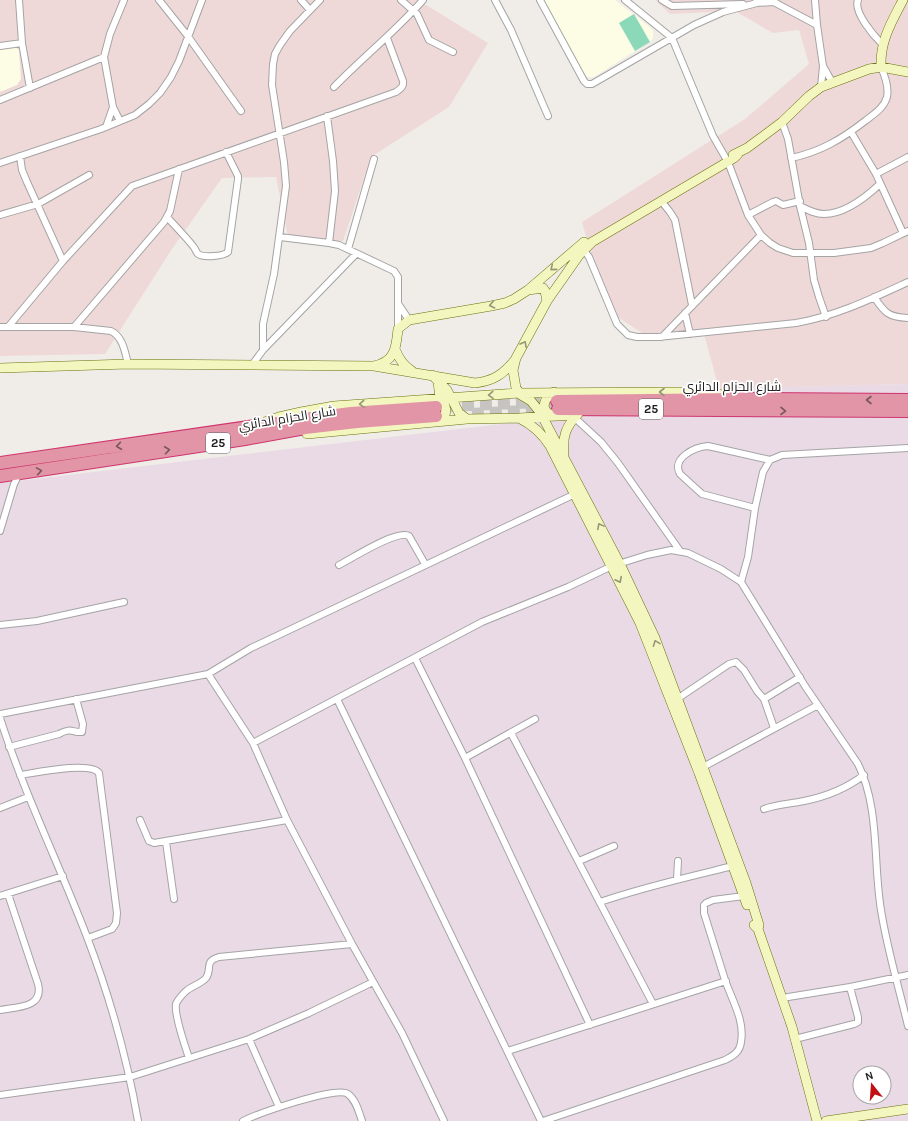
<svg xmlns="http://www.w3.org/2000/svg" width="908" height="1121" viewBox="0 0 908 1121" font-family="Karla,Cairo,sans-serif">
<style>
.commercial{fill:#efd9d8}
.industrial{fill:#e9dae6;fill-rule:evenodd}
.education{fill:#fdfce4}
.pitch{fill:#8cd9b9}
.lines{fill:none;stroke-linecap:round;stroke-linejoin:round}
.highway-tunnel{stroke:#c6c4c0;stroke-width:12;stroke-dasharray:12 6;stroke-linecap:butt}
.street-casing{stroke:#a4a4a4;stroke-width:8}
.secondary-casing{stroke:#6a720d;stroke-width:10}
.highway-casing{stroke:#cf346e;stroke-width:14}
.street{stroke:#fff;stroke-width:6}
.secondary{stroke:#f4f6c0;stroke-width:9}
.highway{stroke:#e195a6;stroke-width:12}
.oneway{stroke:#959678}
.oneway2{stroke:#77555c}
.labels{text-anchor:middle;dominant-baseline:central;stroke-width:3.5;stroke-linejoin:round;paint-order:stroke}
.shield{fill:#fff;stroke:#636363;stroke-width:1}
.shield-label{font-size:12px;font-weight:bold;fill:#202020}
.street-label{font-size:13px;fill:#202020;stroke:#fff}
</style>
<rect width="100%" height="100%" fill="#f0ede8"/>
<path class="commercial" d="M 0,0 L 425,0 L 423,3 L 488,43 L 449,107 L 371,157 L 343,241 L 289,241 L 276,177 L 222,178 L 170,252 L 105,354 L 0,356 Z
M 655,0 L 908,0 L 908,384 L 719,389 L 704,334 L 645,335 L 607,310 L 582,222 L 745,119 L 809,64 L 799,30 L 773,33 L 735,11 L 670,14 Z"/>
<path class="industrial" d="M 908,384 L 908,1121 L 0,1121 L 0,483 L 543,419 L 719,389 ZM 860,1073 L 884,1073 L 884,1097 L 860,1097 Z"/>
<path class="education" d="M 543,0 L 615,0 L 651,28 L 653,31 L 653,38 L 651,41 L 594,77 L 588,77 L 583,73 Z
M 14,46 L 19,50 L 21,79 L 17,85 L 0,92 L 0,48 Z"/>
<path class="pitch" d="M 634,14 L 650,42 L 635,51 L 619,23 Z"/>
<g class="lines">
<path class="highway-tunnel" d="M 444,406 L 540,402
M 436,416 L 558,409"/>
<g class="street-casing">
<path id="street" d="M 19,0 L 22,43 L 30,88
M 159,0 L 187,35 L 241,111
M 301,0 L 310,10
M 401,0 L 417,14 L 429,40 L 453,52
M 495,0 L 511,30 L 548,116
M 540,0 L 584,81 L 587,84 L 592,84 L 694,25 L 723,12 L 757,3
M 625,0 L 672,38 L 713,136 L 728,162 L 748,215 L 761,235 L 770,243 L 778,248 L 793,253 L 834,253 L 871,248 L 883,243 L 908,231
M 662,0 L 672,6 L 743,4
M 815,0 L 817,25 L 823,66 L 821,87
M 858,0 C 853,12 874,36 882,44
M 772,1 L 817,25
M 755,3 L 775,2
M 0,46 L 22,43
M 823,66 L 832,82
M 334,87 C 363,57 396,31 423,0
M 0,100 L 104,57
M 327,116 L 333,161 L 335,191 L 329,243
M 120,121 L 113,107 L 104,57 L 110,34 L 124,0
M 782,122 L 788,139 L 800,206 L 809,243 L 814,280 L 819,297 L 826,317
M 106,127 L 113,107
M 851,132 L 876,174 L 903,233
M 20,156 L 22,170 L 27,182 L 63,261
M 791,158 C 820,152 842,139 865,121 C 874,114 884,108 887,97 C 889,87 885,76 881,67
M 0,163 L 101,129 L 135,115 L 149,104 L 160,93 L 171,77 L 179,61 L 202,0
M 876,174 L 908,157
M 662,202 L 670,212 L 675,220 L 692,305
M 800,206 C 808,210 815,214 824,214 C 845,214 865,198 880,184
M 0,215 L 38,204 L 89,175
M 748,215 L 773,202 L 776,201 L 783,205 L 800,201
M 167,217 C 176,227 185,236 193,246 C 195,248 196,252 198,254 C 204,258 224,256 228,252 L 238,179 L 238,176 L 226,152
M 280,237 L 329,243 L 339,245 L 394,271 L 398,277 L 398,329
M 582,248 L 589,257 L 617,324 L 628,335 L 637,337 L 658,337 L 796,323 C 836,316 871,299 908,282
M 348,249 L 374,159
M 874,297 C 885,313 888,317 908,318
M 399,305 L 409,320
M 685,313 L 690,334
M 0,327 L 74,327 L 111,331 C 123,337 125,352 128,364
M 8,327 L 63,261 L 132,186 L 396,92 C 400,89 404,87 403,81 L 387,38
M 74,327 L 164,222 L 170,211 L 179,169
M 662,337 L 761,235
M 263,350 L 356,254
M 252,365 L 263,350 L 263,324 L 274,274 L 286,186 L 284,162 L 272,85 L 273,64 L 275,54 L 280,45 L 290,31 L 320,0
M 575,418 L 601,442 L 618,463 L 680,551
M 755,508 L 702,494 L 680,474 C 671,458 695,447 708,446 L 770,460
M 0,531 L 14,484 L 19,474
M 339,565 C 351,559 397,529 409,536 L 425,564
M 741,582 L 748,557 L 755,508 L 763,472 L 770,460 L 782,455 L 908,448
M 0,625 L 37,621 L 124,602
M 415,658 L 465,758 L 590,1025
M 208,674 L 253,743 L 287,820 L 352,944 L 402,1033 L 444,1121
M 337,699 L 541,1121
M 677,699 L 729,664 L 736,662 L 744,670 L 757,691 L 764,699 L 774,728
M 764,699 L 800,677
M 0,714 L 208,674 L 251,648 L 285,632 L 575,494
M 0,718 C 24,793 59,864 87,937 C 110,997 127,1058 138,1121
M 511,733 L 653,1004
M 253,743 L 482,622 L 568,587 L 612,566 L 647,555 L 671,550 L 688,553 L 721,569 L 741,582 L 805,686 L 858,764 C 880,808 873,863 881,910 C 887,949 899,988 908,1026
M 9,747 L 59,734 C 71,727 73,733 82,732 L 83,724 L 76,699
M 465,758 L 535,719
M 703,767 L 818,705
M 20,775 C 34,773 91,761 99,773 L 117,913 L 116,923 L 112,929 L 88,938
M 0,808 L 28,797
M 764,809 C 777,804 790,804 804,801 C 824,797 847,788 864,775
M 140,820 L 149,841 L 154,843 L 287,820
M 166,842 L 174,899
M 579,861 L 614,846
M 677,879 L 678,861
M 0,896 L 63,876
M 600,902 C 643,887 688,877 733,866
M 782,998 L 850,987 L 908,975
M 0,1010 C 17,1007 44,1008 38,984 L 8,894
M 249,1039 L 279,1107
M 795,1039 L 854,1024 L 858,1022 L 858,1017 L 850,987
M 508,1051 L 726,981
M 189,1058 C 185,1046 174,1015 176,1004 C 178,999 182,995 185,992 C 191,986 201,984 206,978 C 213,968 203,962 219,957 L 352,944
M 0,1095 L 130,1077 L 249,1039 L 309,1013 L 373,982
M 243,1121 C 257,1114 338,1085 348,1094 C 356,1100 359,1112 362,1121
M 543,1121 L 725,1060 C 733,1056 740,1052 741,1042 C 745,1021 732,1000 725,980 C 718,958 711,935 704,913 L 704,905 L 706,903 L 713,900 L 744,896"/>
</g>
<g class="secondary-casing">
<path id="secondary" d="M 881,67 C 880,41 891,23 903,0
M 738,154 L 734,158 L 592,242 L 580,254 L 547,301 L 516,358 L 513,370 L 516,388 L 521,395 L 531,401 L 540,412 L 620,564 L 655,638 L 746,883 L 759,925 L 758,929
M 733,155 L 747,148 L 766,134 L 782,122 L 809,96 L 821,87 L 869,69 L 881,67 L 908,72
M 528,290 L 543,288 L 545,291 L 547,301
M 395,349 C 399,359 403,365 412,371
M 374,366 C 396,361 396,347 398,329 L 409,320 L 491,306 L 505,303 L 514,299 L 528,290 L 584,242
M 0,368 L 128,364 L 374,366 L 475,383 C 494,381 503,374 515,360
M 432,375 L 447,390 L 459,413 L 467,419
M 438,382 L 440,398 L 444,403 L 446,410 L 445,415 L 438,421
M 552,415 C 539,410 544,398 554,392
M 519,418 C 533,425 542,433 550,446 L 640,623 L 699,773 L 747,905
M 267,421 L 279,417 L 301,412 L 334,406 L 519,393 L 679,392 L 726,395
M 307,434 L 467,419 L 519,418 L 575,415
M 564,454 C 562,437 566,426 578,414
M 754,925 L 758,929 L 792,1027 L 817,1121
M 826,1121 L 908,1109"/>
</g>
<g class="highway-casing">
<path id="highway" d="M 557,401 L 742,399 L 908,400
M 558,409 L 908,411
M 0,463 L 304,419 L 351,413 L 436,407
M 0,476 L 245,439 L 305,428 L 357,422 L 436,416"/>
</g>
<use href="#street" class="street"/>
<use href="#secondary" class="secondary"/>
<use href="#highway" class="highway"/>
</g>
<defs><path id="oneway-chevron" d="M-2-3.5L2.5 0L-2 3.5" fill="none" stroke-width="1.6" stroke-linecap="round" stroke-linejoin="round"/></defs>
<g class="oneway">
<use href="#oneway-chevron" transform="translate(553 268) rotate(140)"/>
<use href="#oneway-chevron" transform="translate(492 305) rotate(168)"/>
<use href="#oneway-chevron" transform="translate(524 344) rotate(-61)"/>
<use href="#oneway-chevron" transform="translate(662 392) rotate(180)"/>
<use href="#oneway-chevron" transform="translate(491 395) rotate(177)"/>
<use href="#oneway-chevron" transform="translate(362 404) rotate(176)"/>
<use href="#oneway-chevron" transform="translate(600 526) rotate(-118)"/>
<use href="#oneway-chevron" transform="translate(619 580) rotate(63)"/>
<use href="#oneway-chevron" transform="translate(656 643) rotate(-111)"/>
</g>
<g class="oneway2">
<use href="#oneway-chevron" transform="translate(869 400) rotate(-180)"/>
<use href="#oneway-chevron" transform="translate(783 411) rotate(1)"/>
<use href="#oneway-chevron" transform="translate(119 446) rotate(172)"/>
<use href="#oneway-chevron" transform="translate(167 450) rotate(-8)"/>
<use href="#oneway-chevron" transform="translate(39 471) rotate(-9)"/>
</g>
<g class="labels">
<g class="shield">
<rect x="639" y="399" width="24" height="20" rx="3"/>
<rect x="206" y="433" width="24" height="20" rx="3"/>
</g>
<g class="shield-label">
<text x="651" y="409">25</text>
<text x="218" y="443">25</text>
</g>
<g class="street-label">
<text x="732" y="386">شارع الحزام الدائري</text>
<text transform="translate(287 418) rotate(-9)">شارع الحزام الدائري</text>
</g>
</g>
<g transform="translate(872 1085) rotate(343)"><circle r="19" fill="#ffffff" stroke="#a6a6a6"/>
<path d="M0-3L7 15L0 10L-7 15Z" fill="#c30e13"/>
<text y="-6" font-size="11" font-weight="bold" text-anchor="middle" fill="#202020">N</text>
</g>
</svg>
